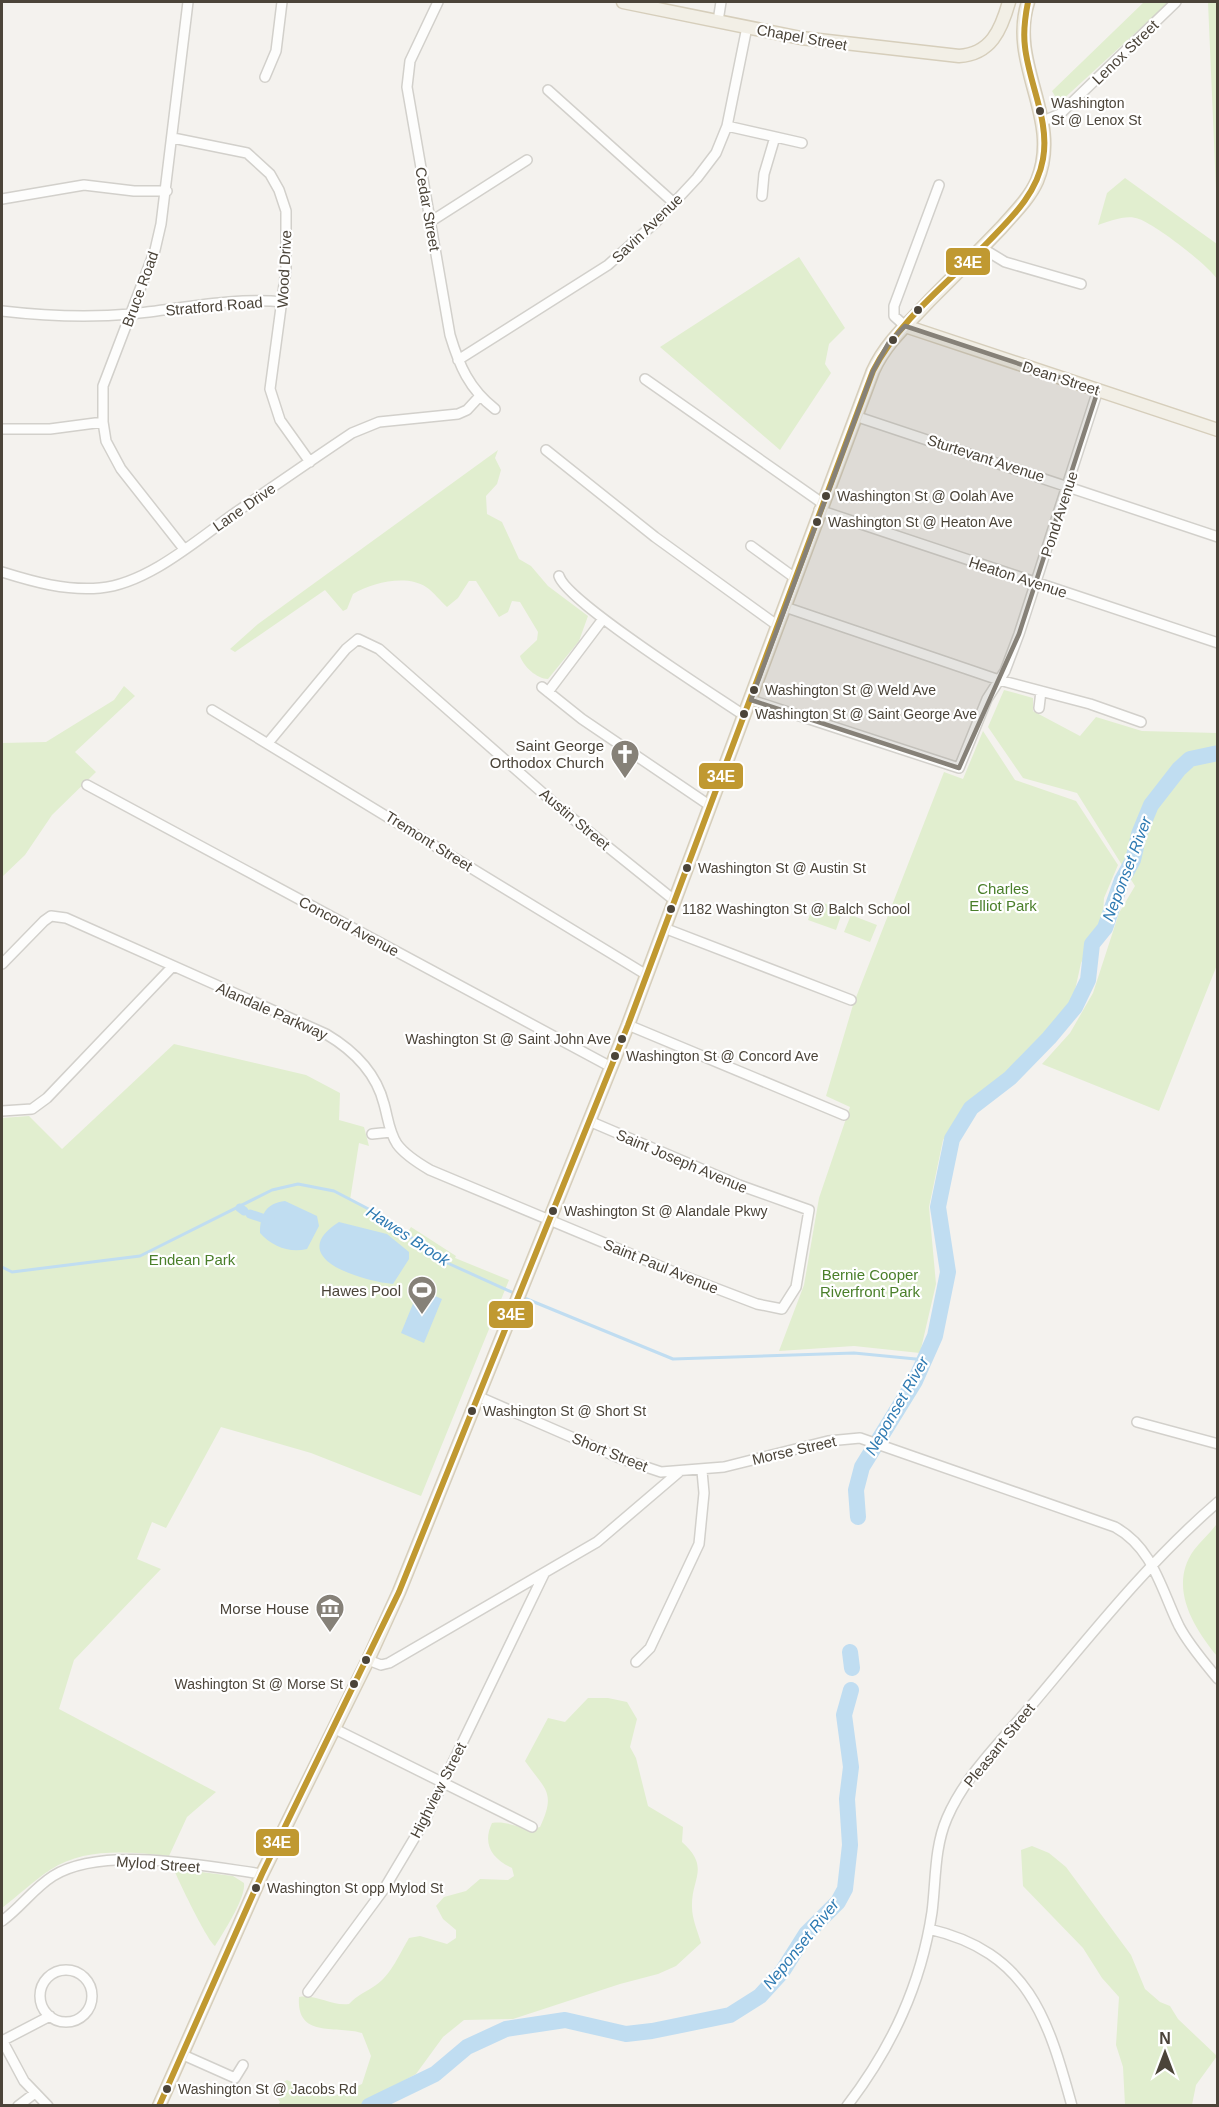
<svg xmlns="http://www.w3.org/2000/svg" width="1219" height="2107" viewBox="0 0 1219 2107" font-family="Helvetica,sans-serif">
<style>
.green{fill:#e1eecf}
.water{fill:#c0ddf1}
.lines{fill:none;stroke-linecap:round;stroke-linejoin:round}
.stream{stroke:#c0ddf1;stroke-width:3}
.canal{stroke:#c0ddf1;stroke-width:9}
.river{stroke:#c0ddf1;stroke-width:16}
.minor-casing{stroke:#d2d0cb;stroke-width:12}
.major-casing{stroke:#d6cebb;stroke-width:15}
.minor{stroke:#fdfdfc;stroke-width:9}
.major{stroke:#f2efe6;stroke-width:12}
.bus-1-casing{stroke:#fff;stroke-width:10}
.bus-1{stroke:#c09931;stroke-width:6}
.marked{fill:#868178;fill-opacity:0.2;stroke:#868178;stroke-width:4.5;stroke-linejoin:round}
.bus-dot{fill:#4b4439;stroke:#fff;stroke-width:2}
.labels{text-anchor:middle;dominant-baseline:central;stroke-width:4.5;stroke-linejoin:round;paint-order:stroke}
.bus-label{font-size:14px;fill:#4b4439;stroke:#fff;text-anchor:start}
.street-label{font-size:15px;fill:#4b4439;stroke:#fff}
.poi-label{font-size:15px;fill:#4b4439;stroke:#fff;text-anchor:end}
.park-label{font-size:15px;fill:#4a7f2a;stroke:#fff}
.water-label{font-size:16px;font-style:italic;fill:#2e7ab2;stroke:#fff}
.line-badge{stroke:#fff;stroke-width:2}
.badge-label{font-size:16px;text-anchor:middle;font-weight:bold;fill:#fff}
</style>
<rect width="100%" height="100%" fill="#f4f2ee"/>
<path class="green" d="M 1144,2 L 1169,2 L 1059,103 L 1052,91 Z
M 1208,2 L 1218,2 L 1217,213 Z
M 1125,178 L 1217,244 L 1217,279 C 1208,265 1156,225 1139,219 C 1127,214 1110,221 1098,225 L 1107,193 Z
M 799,257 L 845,328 L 829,344 L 825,364 L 831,373 L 780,450 L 660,347 Z
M 498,450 L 495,458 L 501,470 L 497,484 L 486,496 L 487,514 L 502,522 L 519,559 L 531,566 L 548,586 L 588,616 L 579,641 L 548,679 C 537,679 523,666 520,656 L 537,640 L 538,632 L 520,602 L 512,601 L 508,612 L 499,617 L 476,581 L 469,581 L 458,598 L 447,607 C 440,601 434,592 426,587 C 406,574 372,583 353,594 L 347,609 L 343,611 L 325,590 L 235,652 L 230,649 L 258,624 Z
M 124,686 L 135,696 L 75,752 L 96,772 L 52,815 L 25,855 L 2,877 L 2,743 L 46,742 L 114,700 Z
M 1004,690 L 1033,698 L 1033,711 L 1080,736 L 1096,717 L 1142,731 L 1217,733 L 1217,965 L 1159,1111 L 1042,1064 L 1070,1033 L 1093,993 L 1119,913 L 1135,886 L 1077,793 L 1023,778 L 988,727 Z
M 983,731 L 1015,780 L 1076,801 L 1118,865 L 1104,898 L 1103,914 L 1096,934 L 1081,963 L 1072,1004 L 1015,1066 L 964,1107 L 943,1140 L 929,1207 L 936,1284 L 920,1353 L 854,1346 L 779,1351 L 804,1285 L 819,1198 L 850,1107 L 826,1096 L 853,1005 L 944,772 L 963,779 Z
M 815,900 L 843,910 L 836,930 L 808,920 Z
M 851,915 L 877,925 L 870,942 L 844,932 Z
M 174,1044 L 306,1075 L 340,1093 L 339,1120 L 364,1127 L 369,1146 L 359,1143 L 350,1200 L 388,1217 L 406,1235 L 411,1227 L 456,1256 L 455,1258 L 509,1280 L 421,1496 L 311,1453 L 221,1427 L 166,1528 L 152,1522 L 137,1559 L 161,1569 L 74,1660 L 59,1709 L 216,1792 L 187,1817 L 169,1856 C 129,1852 85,1847 50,1870 C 33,1881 18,1896 2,1908 L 2,1118 L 29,1116 L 62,1149 Z
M 1216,1525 L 1218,1526 L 1217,1656 C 1193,1627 1168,1586 1194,1550 C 1201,1541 1209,1534 1216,1525 Z
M 588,1698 L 608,1698 L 627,1702 L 637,1719 L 630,1747 L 636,1758 L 648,1806 L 683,1827 L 682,1842 C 711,1868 691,1878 692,1907 C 692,1919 698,1932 701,1943 L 676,1966 L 658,1974 L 620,1984 L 513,2019 L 464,2020 L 443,2037 L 416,2074 L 360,2105 L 278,2105 L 280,2102 L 276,2096 L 280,2084 L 287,2080 L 308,2090 L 335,2096 L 362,2084 L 371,2056 L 362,2033 C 337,2025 296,2039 299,1997 C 317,1994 330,2006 349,2004 C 357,1995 366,1992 376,1985 C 391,1975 400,1953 409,1938 L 420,1936 L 447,1944 L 456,1938 L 456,1930 L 443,1919 L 436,1906 L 444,1897 L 466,1891 L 480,1879 L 508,1880 L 514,1876 L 512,1868 C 492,1859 482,1844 492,1823 C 510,1820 523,1832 540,1827 C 557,1791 544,1789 525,1761 L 548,1718 L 565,1722 Z
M 1032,1846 L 1049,1853 L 1066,1867 L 1131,1955 L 1145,1989 L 1160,2002 L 1170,2006 L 1178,2019 L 1217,2056 L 1196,2085 L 1192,2105 L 1125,2105 L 1123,2067 L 1116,2045 L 1119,1997 L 1102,1978 L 1083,1948 L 1023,1886 L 1021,1850 Z
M 177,1869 L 233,1876 L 244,1883 C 246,1898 223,1933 215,1946 C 207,1940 180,1884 175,1872 Z"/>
<path class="water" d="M 285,1201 L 317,1216 L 319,1226 L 307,1249 C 289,1253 273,1247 260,1233 C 260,1215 266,1203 285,1201 Z
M 339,1222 L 387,1234 L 409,1252 L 409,1259 L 393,1284 C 362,1281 283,1258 339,1222 Z
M 419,1289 L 442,1299 L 424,1343 L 401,1333 Z"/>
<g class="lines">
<path class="stream" d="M 2,1267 L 12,1272 L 140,1256 L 272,1190 L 298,1184 L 334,1191 L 382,1216 L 443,1261 L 516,1294
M 522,1297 L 673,1359 L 854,1353 L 926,1360"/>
<path class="canal" d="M 240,1208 L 244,1211
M 250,1214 L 271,1221"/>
<path class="river" d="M 858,1517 L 856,1490 L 862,1467 L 915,1381 L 935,1336 L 948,1272 L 938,1207 L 952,1139 L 971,1108 L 1010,1078 L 1049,1038 L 1075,1007 L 1088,980 L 1092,944 L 1105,928 L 1122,880 L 1133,860 L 1139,834 L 1151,805 L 1179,769 L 1190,759 L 1218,753
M 850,1652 L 852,1668
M 369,2106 L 435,2074 L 467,2047 L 506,2029 L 565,2020 L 626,2034 L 652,2031 L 730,2015 L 760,1996 L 782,1972 L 806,1934 L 838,1902 L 845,1889 L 850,1845 L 847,1799 L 851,1767 L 844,1715 L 851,1690"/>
<g class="minor-casing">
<path id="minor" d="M 438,2 L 410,61 L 407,87 L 450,335 C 459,365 469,389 495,409
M 718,21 L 721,2
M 265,77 L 276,51 L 282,2
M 548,90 L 674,203
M 1043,121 L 1060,114 L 1176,2
M 727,126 L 802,143
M 173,138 L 247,153 L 270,174 L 279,190 L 286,211 L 286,270 L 270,389 L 280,420 L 310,462
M 762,196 L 764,174 L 775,137
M 2,199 L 84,185 L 134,191 L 167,191
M 430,222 L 527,160
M 982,248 L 1005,262 L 1081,284
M 2,311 C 45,316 87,318 131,314 C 181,309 233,297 283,302
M 905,326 L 894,316 L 894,306 L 939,185
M 458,360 L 608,265 L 656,222 L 697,178 L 716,153 L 727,126 L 747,27
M 645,379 L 822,503
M 855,416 L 1218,537
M 2,429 L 50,429 L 103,422
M 546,450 L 655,537 L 778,626
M 819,510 L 1218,643
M 751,546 L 795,578
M 184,549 L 121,469 L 106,441 L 103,422 L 103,386 L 155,250 L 161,224 L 188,2
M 2,572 C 34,582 66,591 100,588 C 147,584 197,540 235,513 C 274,486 313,459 352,433 L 379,422 L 458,414 L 467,410 L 479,397
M 559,576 C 567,602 714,695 745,716
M 785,607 L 999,680 L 1090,704 L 1141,722
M 542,687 L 582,719 L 709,805
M 548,692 L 603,619
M 751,700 L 959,768 L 987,699 L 1005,671 L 1019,634 L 1098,390
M 1039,708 L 1041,691
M 212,710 L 645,974
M 268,743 L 346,649 L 358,639 L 379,649 L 562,810 L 674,900
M 87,785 L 611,1067
M 664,928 L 851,1000
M 2,964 L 44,921 L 51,916 L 66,918 L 326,1034 C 353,1050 376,1072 384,1104 C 388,1118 389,1132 397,1144 C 405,1155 418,1163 430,1170 L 681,1275 L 757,1304 L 782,1309 L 796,1287 L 809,1210 L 739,1185 L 589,1121
M 628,1025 L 844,1115
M 2,1111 L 32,1109 L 47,1098 L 173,966
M 372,1134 L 391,1132
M 477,1396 L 622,1459 L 661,1472 L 724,1467 L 828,1441 L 860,1438 L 1115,1527 C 1153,1548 1161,1589 1179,1626 C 1189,1645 1204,1662 1218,1679
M 1137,1422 L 1218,1444
M 368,1660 L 381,1665 L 389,1663 L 597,1542 L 679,1472
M 636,1662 L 650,1648 L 699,1544 L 704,1493 L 702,1471
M 335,1729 L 532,1827
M 2,1921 C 20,1908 34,1888 53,1876 C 104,1845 205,1866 262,1874
M 929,1929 C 1028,1952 1048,2018 1072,2106
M40 1996a26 26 0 1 1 52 0a26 26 0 1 1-52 0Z
M 308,1992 L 384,1889 L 424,1822 L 544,1574
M 2,2040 L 24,2081 L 48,2106
M 2,2041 L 50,2016
M 181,2054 L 235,2078 L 243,2065
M 18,2106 L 35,2093
M 847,2106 C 892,2047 921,1985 932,1912 C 936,1881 934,1848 947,1818 C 965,1776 1001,1741 1031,1706 C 1090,1636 1148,1562 1218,1502"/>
</g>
<g class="major-casing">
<path id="major" d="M 623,2 L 801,38 L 959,56 C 991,54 1001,30 1009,2
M 905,326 L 1218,430
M 159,2106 L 262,1874 L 368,1660 L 399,1592 L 628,1025 L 873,371 C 886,342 909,323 930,300 C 954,276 978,252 1001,228 C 1014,213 1029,199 1037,181 C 1063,119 1008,65 1028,2"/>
</g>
<use href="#minor" class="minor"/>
<use href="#major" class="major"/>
<g class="bus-1-casing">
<path id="bus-1" d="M 159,2106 L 262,1874 L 399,1592 L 628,1025 L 873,371 C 899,320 949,282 988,242 C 1011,218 1037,194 1043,159 C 1050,121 1029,84 1025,47 C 1023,32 1025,17 1028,2"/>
</g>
<use href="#bus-1" class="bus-1"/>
</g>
<path class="marked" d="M 905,326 L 1098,390 L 1019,634 L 959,768 L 751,700 L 873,371 L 889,342 Z"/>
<defs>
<g id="church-pin" transform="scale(1.5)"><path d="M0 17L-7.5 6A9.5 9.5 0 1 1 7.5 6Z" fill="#868178" stroke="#fff"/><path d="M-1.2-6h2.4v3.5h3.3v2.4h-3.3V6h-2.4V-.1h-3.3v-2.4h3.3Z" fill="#fff"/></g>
<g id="stadium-pin" transform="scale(1.5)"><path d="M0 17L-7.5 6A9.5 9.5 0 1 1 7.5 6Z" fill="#868178" stroke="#fff"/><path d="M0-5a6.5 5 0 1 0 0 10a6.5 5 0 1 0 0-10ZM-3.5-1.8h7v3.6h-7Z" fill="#fff"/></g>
<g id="museum-pin" transform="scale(1.5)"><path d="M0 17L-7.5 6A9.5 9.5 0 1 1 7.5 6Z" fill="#868178" stroke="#fff"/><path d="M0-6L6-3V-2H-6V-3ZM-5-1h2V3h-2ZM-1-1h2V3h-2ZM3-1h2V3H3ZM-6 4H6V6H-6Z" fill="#fff"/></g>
</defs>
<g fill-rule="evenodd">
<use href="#church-pin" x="625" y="754"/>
<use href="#stadium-pin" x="422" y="1290"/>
<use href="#museum-pin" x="330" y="1608"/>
</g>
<g class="bus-dot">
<circle cx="1040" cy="111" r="5"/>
<circle cx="918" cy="310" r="5"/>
<circle cx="893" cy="340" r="5"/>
<circle cx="826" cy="496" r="5"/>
<circle cx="817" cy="522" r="5"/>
<circle cx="754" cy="690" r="5"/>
<circle cx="744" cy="714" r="5"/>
<circle cx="687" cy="868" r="5"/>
<circle cx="671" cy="909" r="5"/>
<circle cx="622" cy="1039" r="5"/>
<circle cx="615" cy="1056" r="5"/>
<circle cx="553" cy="1211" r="5"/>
<circle cx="472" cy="1411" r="5"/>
<circle cx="366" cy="1660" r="5"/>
<circle cx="354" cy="1684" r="5"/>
<circle cx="256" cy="1888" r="5"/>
<circle cx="167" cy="2089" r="5"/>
</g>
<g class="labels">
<g class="bus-label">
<text x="1051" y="103">Washington<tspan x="1051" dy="17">St @ Lenox St</tspan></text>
<text x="837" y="496">Washington St @ Oolah Ave</text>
<text x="828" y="522">Washington St @ Heaton Ave</text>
<text x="765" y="690">Washington St @ Weld Ave</text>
<text x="755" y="714">Washington St @ Saint George Ave</text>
<text x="698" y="868">Washington St @ Austin St</text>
<text x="682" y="909">1182 Washington St @ Balch School</text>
<text x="611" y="1039" text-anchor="end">Washington St @ Saint John Ave</text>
<text x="626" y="1056">Washington St @ Concord Ave</text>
<text x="564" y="1211">Washington St @ Alandale Pkwy</text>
<text x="483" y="1411">Washington St @ Short St</text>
<text x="343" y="1684" text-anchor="end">Washington St @ Morse St</text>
<text x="267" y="1888">Washington St opp Mylod St</text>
<text x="178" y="2089">Washington St @ Jacobs Rd</text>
</g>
<g class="street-label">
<text transform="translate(802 37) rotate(10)">Chapel Street</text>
<text transform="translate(1125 52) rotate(-44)">Lenox Street</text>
<text transform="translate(428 209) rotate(80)">Cedar Street</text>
<text transform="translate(647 228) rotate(-44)">Savin Avenue</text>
<text transform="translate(284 269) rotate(-87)">Wood Drive</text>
<text transform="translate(140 289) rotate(-70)">Bruce Road</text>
<text transform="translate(214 306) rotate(-5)">Stratford Road</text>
<text transform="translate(1061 378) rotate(18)">Dean Street</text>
<text transform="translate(986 458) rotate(18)">Sturtevant Avenue</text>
<text transform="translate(244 507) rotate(-35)">Lane Drive</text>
<text transform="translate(1059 514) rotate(-72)">Pond Avenue</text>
<text transform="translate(1018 577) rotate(18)">Heaton Avenue</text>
<text transform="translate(575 819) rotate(40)">Austin Street</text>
<text transform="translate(429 841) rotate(32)">Tremont Street</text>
<text transform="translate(349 926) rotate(28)">Concord Avenue</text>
<text transform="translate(272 1011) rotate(24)">Alandale Parkway</text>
<text transform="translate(682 1161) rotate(23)">Saint Joseph Avenue</text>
<text transform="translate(661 1266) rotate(22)">Saint Paul Avenue</text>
<text transform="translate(794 1450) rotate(-13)">Morse Street</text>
<text transform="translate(610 1452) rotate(22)">Short Street</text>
<text transform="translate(999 1745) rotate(-51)">Pleasant Street</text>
<text transform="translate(438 1790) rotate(-63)">Highview Street</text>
<text transform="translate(158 1864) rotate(4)">Mylod Street</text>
</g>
<g class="poi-label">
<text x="604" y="745">Saint George<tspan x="604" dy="17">Orthodox Church</tspan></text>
<text x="401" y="1290">Hawes Pool</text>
<text x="309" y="1608">Morse House</text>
</g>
<g class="park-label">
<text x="1003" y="888">Charles<tspan x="1003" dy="17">Elliot Park</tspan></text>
<text x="192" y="1259">Endean Park</text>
<text x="870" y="1274">Bernie Cooper<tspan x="870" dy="17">Riverfront Park</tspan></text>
</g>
<g class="water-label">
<text transform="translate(1127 869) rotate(-69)">Neponset River</text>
<text transform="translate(408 1236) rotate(33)">Hawes Brook</text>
<text transform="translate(897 1406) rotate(-60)">Neponset River</text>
<text transform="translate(801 1944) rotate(-51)">Neponset River</text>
</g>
</g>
<g class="line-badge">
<rect x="945" y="247" width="46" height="29" rx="6" fill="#c09931"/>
<rect x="698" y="762" width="46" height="28" rx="6" fill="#c09931"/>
<rect x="488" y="1300" width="46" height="29" rx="6" fill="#c09931"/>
<rect x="255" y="1828" width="45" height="29" rx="6" fill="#c09931"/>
</g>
<g class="badge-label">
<text x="968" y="268">34E</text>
<text x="721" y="782">34E</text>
<text x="511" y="1320">34E</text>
<text x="277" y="1848">34E</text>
</g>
<rect width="1219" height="2107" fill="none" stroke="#4b4439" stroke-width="6"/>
<g transform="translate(1165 2053)" stroke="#ffffff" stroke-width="4.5" paint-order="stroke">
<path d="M0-4.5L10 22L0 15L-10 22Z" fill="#4b4439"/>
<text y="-9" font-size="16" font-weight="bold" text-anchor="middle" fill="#4b4439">N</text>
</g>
</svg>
